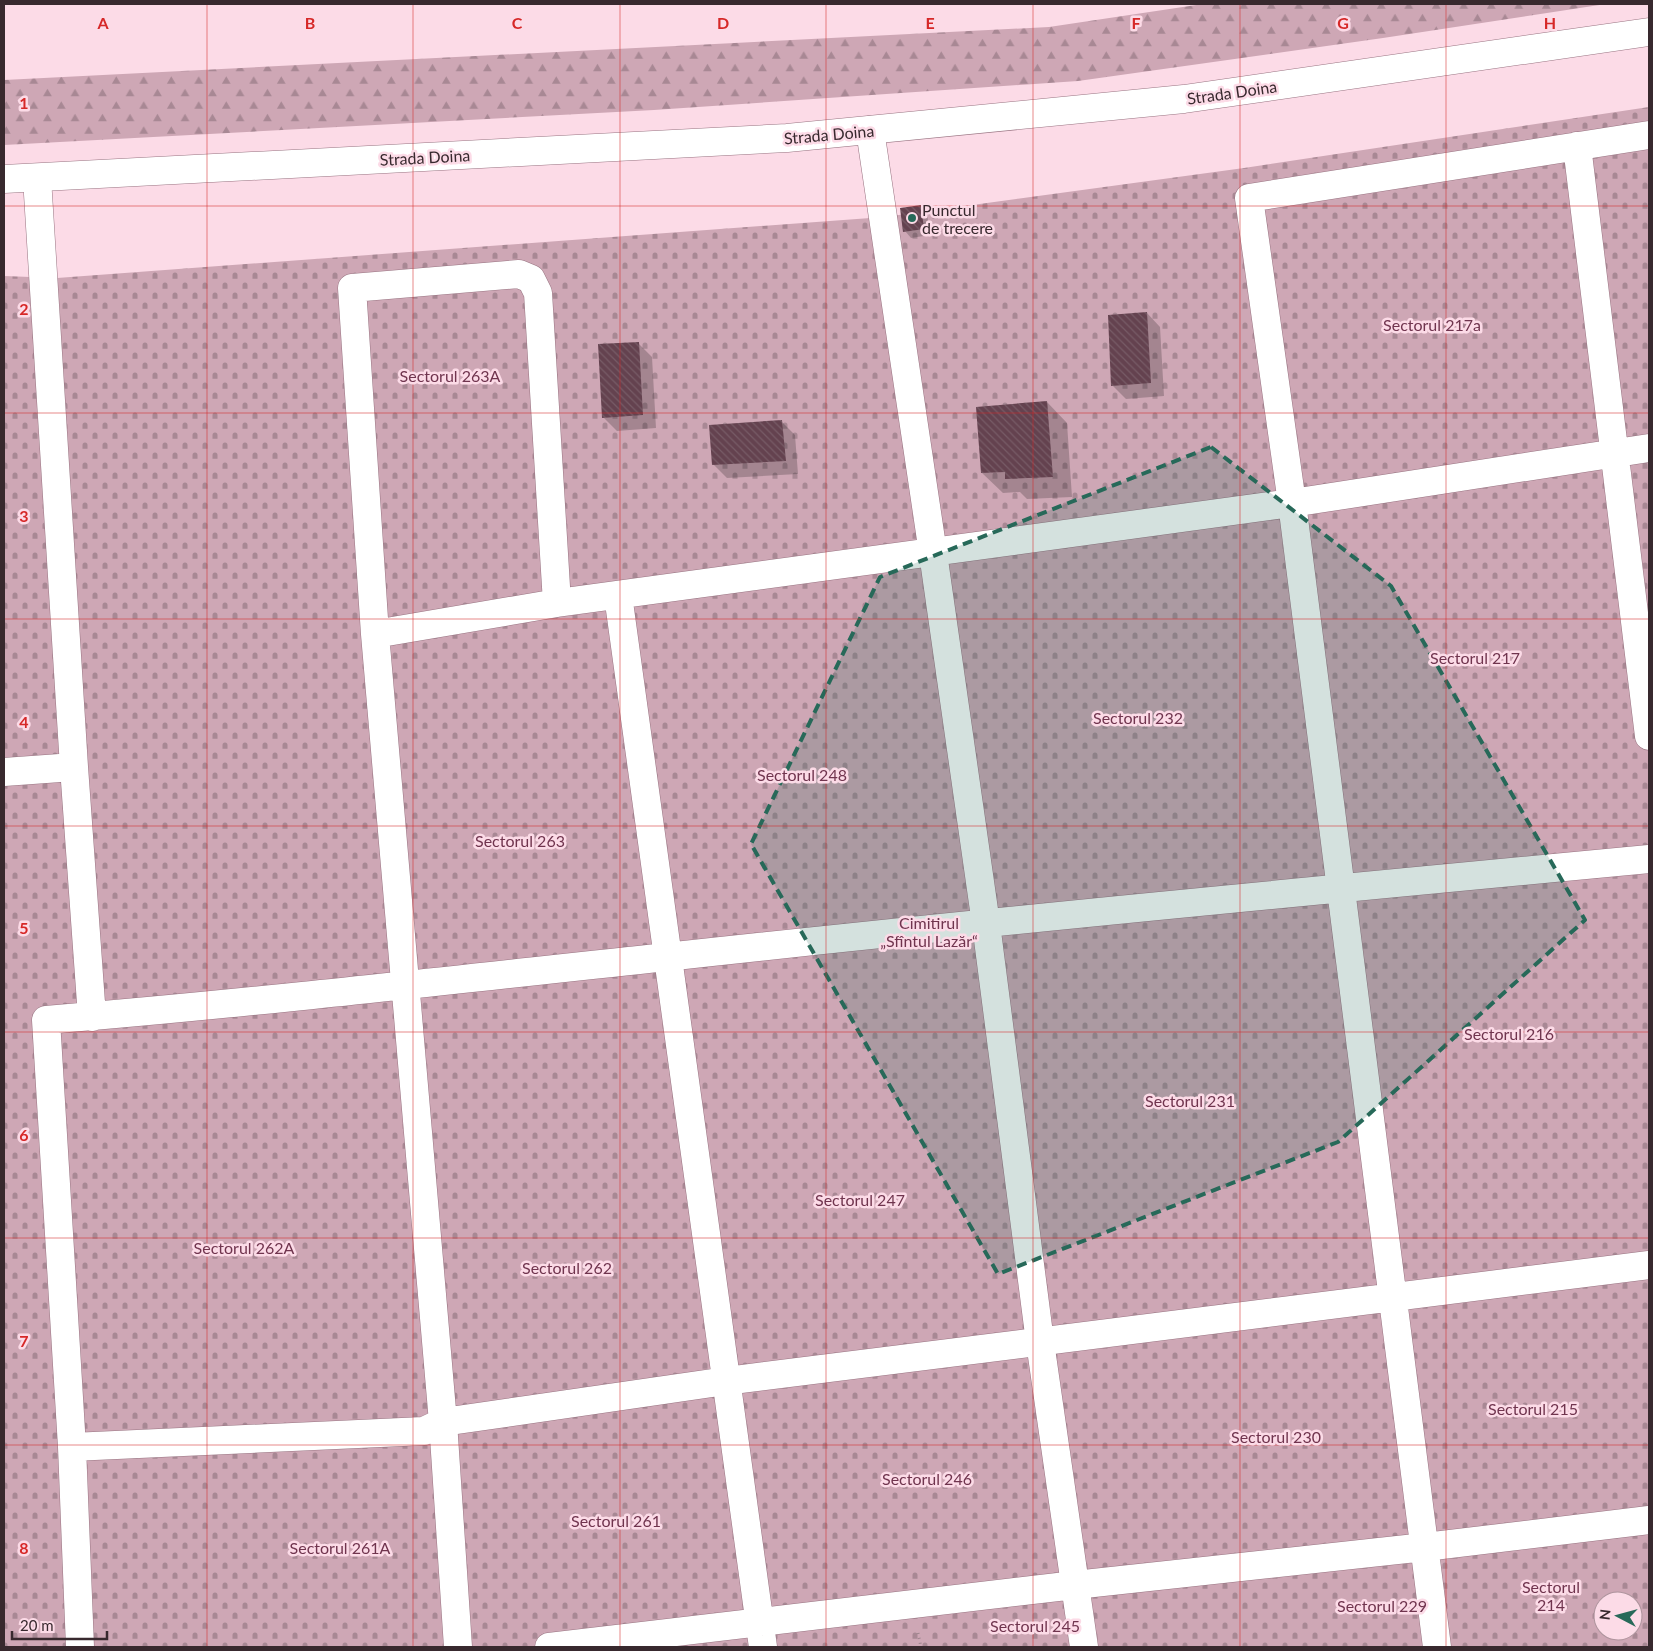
<svg xmlns="http://www.w3.org/2000/svg" width="1653" height="1651" viewBox="0 0 1653 1651" font-family="Lato,sans-serif">
<style>
.forest{fill:url(#forest-firs)}
.cemetery{fill:url(#cemetery-stones);fill-rule:evenodd}
.shadow{fill:#0003}
.building{fill:url(#building-back-hatch)}
.lines{fill:none;stroke-linecap:round;stroke-linejoin:round}
.minor-casing{stroke:#997482;stroke-width:29}
.major-casing{stroke:#997482;stroke-width:29}
.path{stroke:#9e868e;stroke-width:3;stroke-dasharray:1 4;stroke-linecap:butt}
.minor{stroke:#fff;stroke-width:28}
.major{stroke:#fff;stroke-width:28}
.marked{fill:#276959;fill-opacity:0.2;stroke:#276959;stroke-width:4;stroke-dasharray:10 6;stroke-linejoin:round}
.grid{fill:none;stroke:#d62828;stroke-width:1;stroke-opacity:0.55}
.poi-dot{fill:#276959;stroke:#fcdbe7;stroke-width:2}
.labels{text-anchor:middle;dominant-baseline:central;stroke-width:5;stroke-linejoin:round;paint-order:stroke}
.street-label{font-size:16px;fill:#38292e;stroke:#fcdbe7}
.poi-label{font-size:16px;fill:#38292e;stroke:#fcdbe7;text-anchor:start}
.park-label{font-size:16px;fill:#70344e;stroke:#fcdbe7}
.grid-label{font-size:16px;text-anchor:middle;font-weight:bold;fill:#d62828;stroke:#fcdbe7;stroke-width:5;stroke-linejoin:round;paint-order:stroke}
</style>
<defs>
<pattern id="forest-firs" width="22" height="20" patternUnits="userSpaceOnUse" patternTransform="scale(1.25)"><rect width="22" height="20" fill="#cea7b5"/><path d="M5 1l3.5 6h-7zM16 11l3.5 6h-7z" fill="#a88894"/></pattern>
<pattern id="cemetery-stones" width="16" height="16" patternUnits="userSpaceOnUse" patternTransform="scale(1.25)"><rect width="16" height="16" fill="#cea7b5"/><path d="M2 7V4a2 2 0 0 1 4 0v3zM10 15v-3a2 2 0 0 1 4 0v3z" fill="#a88894"/></pattern>
<pattern id="building-back-hatch" width="6" height="6" patternUnits="userSpaceOnUse" patternTransform="scale(1.25)"><rect width="6" height="6" fill="#64424f"/><path d="M-1 5l2 2M0 0l6 6M5-1l2 2" fill="none" stroke="#775b66"/></pattern>
</defs>
<rect width="100%" height="100%" fill="#fcdbe7"/>
<path class="forest" d="M 1203,4 L 1606,4 L 1383,38 L 1078,81 L 654,110 L 4,145 L 4,80 L 1049,27 Z"/>
<path class="cemetery" d="M 1649,107 L 1649,1647 L 4,1647 L 4,276 L 57,278 L 884,217 L 1244,168 ZM 1603,1601 L 1633,1601 L 1633,1631 L 1603,1631 Z"/>
<path class="shadow" d="M 920,206 L 927,213 L 930,235 L 911,238 L 905,231 Z
M 1147,313 L 1160,327 L 1164,396 L 1126,399 L 1112,385 Z
M 638,343 L 652,357 L 656,428 L 617,431 L 603,417 Z
M 1047,402 L 1067,423 L 1072,497 L 1027,499 L 1020,492 L 1003,493 L 982,473 Z
M 782,422 L 795,435 L 798,474 L 727,478 L 713,464 Z"/>
<path class="building" d="M 921,205 L 924,229 L 903,232 L 900,208 Z
M 1147,312 L 1151,383 L 1111,386 L 1108,315 Z
M 639,342 L 643,415 L 602,418 L 598,344 Z
M 1047,401 L 1053,477 L 1005,479 L 1005,472 L 981,473 L 976,407 Z
M 782,420 L 786,461 L 712,465 L 709,425 Z"/>
<g class="lines">
<g class="minor-casing">
<path id="minor" d="M 870,130 L 933,553 L 986,924 L 1040,1342 L 1084,1647
M 1577,146 L 1649,736
M 618,595 L 763,1647
M 375,634 L 557,603 L 1292,503 L 1649,448
M 74,767 L 92,1017
M 4,772 L 74,767 L 37,178
M 72,1447 L 424,1431 L 443,1422 L 726,1381 L 1649,1265
M 80,1647 L 72,1447 L 46,1020 C 253,1003 460,979 666,957 C 994,921 1321,890 1649,859
M 458,1647 L 443,1422 L 375,634 L 352,288 L 519,274 L 531,279 L 538,293 L 557,603
M 549,1647 L 1075,1585 L 1425,1547 L 1649,1520
M 1437,1647 L 1292,503 L 1249,198 L 1649,135"/>
</g>
<g class="major-casing">
<path id="major" d="M 4,179 L 787,138 L 1184,99 L 1649,32"/>
</g>
<path class="path" d="M 918,1633 L 921,1647"/>
<use href="#minor" class="minor"/>
<use href="#major" class="major"/>
</g>
<path class="marked" d="M 1211,447 L 1391,586 L 1585,920 L 1338,1142 L 998,1274 L 751,844 L 880,577 Z"/>
<path class="grid" d="M 207,4 L 207,1647M 413,4 L 413,1647M 620,4 L 620,1647M 826,4 L 826,1647M 1033,4 L 1033,1647M 1240,4 L 1240,1647M 1446,4 L 1446,1647M 4,206 L 1649,206M 4,413 L 1649,413M 4,619 L 1649,619M 4,826 L 1649,826M 4,1032 L 1649,1032M 4,1238 L 1649,1238M 4,1445 L 1649,1445"/>
<circle class="poi-dot" cx="912" cy="218" r="5"/>
<g class="labels">
<g class="street-label">
<text transform="translate(1232 92) rotate(-8)">Strada Doina</text>
<text transform="translate(829 134) rotate(-5)">Strada Doina</text>
<text transform="translate(425 157) rotate(-3)">Strada Doina</text>
</g>
<g class="poi-label">
<text x="922" y="209">Punctul<tspan x="922" dy="18">de trecere</tspan></text>
</g>
<g class="park-label">
<text x="1432" y="324">Sectorul 217a</text>
<text x="450" y="375">Sectorul 263A</text>
<text x="1475" y="657">Sectorul 217</text>
<text x="1138" y="717">Sectorul 232</text>
<text x="802" y="774">Sectorul 248</text>
<text x="520" y="840">Sectorul 263</text>
<text x="929" y="922">Cimitirul<tspan x="929" dy="18">„Sfîntul Lazăr“</tspan></text>
<text x="1509" y="1033">Sectorul 216</text>
<text x="1190" y="1100">Sectorul 231</text>
<text x="860" y="1199">Sectorul 247</text>
<text x="244" y="1247">Sectorul 262A</text>
<text x="567" y="1267">Sectorul 262</text>
<text x="1533" y="1408">Sectorul 215</text>
<text x="1276" y="1436">Sectorul 230</text>
<text x="927" y="1478">Sectorul 246</text>
<text x="616" y="1520">Sectorul 261</text>
<text x="340" y="1547">Sectorul 261A</text>
<text x="1551" y="1586">Sectorul<tspan x="1551" dy="18">214</tspan></text>
<text x="1382" y="1605">Sectorul 229</text>
<text x="1035" y="1625">Sectorul 245</text>
</g>
</g>
<g class="grid-label">
<text x="103" y="29">A</text>
<text x="310" y="29">B</text>
<text x="517" y="29">C</text>
<text x="723" y="29">D</text>
<text x="930" y="29">E</text>
<text x="1136" y="29">F</text>
<text x="1343" y="29">G</text>
<text x="1550" y="29">H</text>
<text x="24" y="109">1</text>
<text x="24" y="315">2</text>
<text x="24" y="522">3</text>
<text x="24" y="728">4</text>
<text x="24" y="934">5</text>
<text x="24" y="1141">6</text>
<text x="24" y="1347">7</text>
<text x="24" y="1554">8</text>
</g>
<rect width="1653" height="1651" fill="none" stroke="#38292e" stroke-width="10"/>
<g transform="translate(1618 1616) rotate(276)"><circle r="24" fill="#fcdbe7" stroke="#ae949d"/>
<path d="M0-4L9 19L0 12L-9 19Z" fill="#276959"/>
<text y="-8" font-size="14" font-weight="bold" text-anchor="middle" fill="#38292e">N</text>
</g>
<path d="M12 1631v8h95v-8" fill="none" stroke="#38292e" stroke-width="2.5"/>
<text x="20" y="1631" font-size="15" fill="#38292e" stroke="#fcdbe7" stroke-width="4" paint-order="stroke">20 m</text>
</svg>
